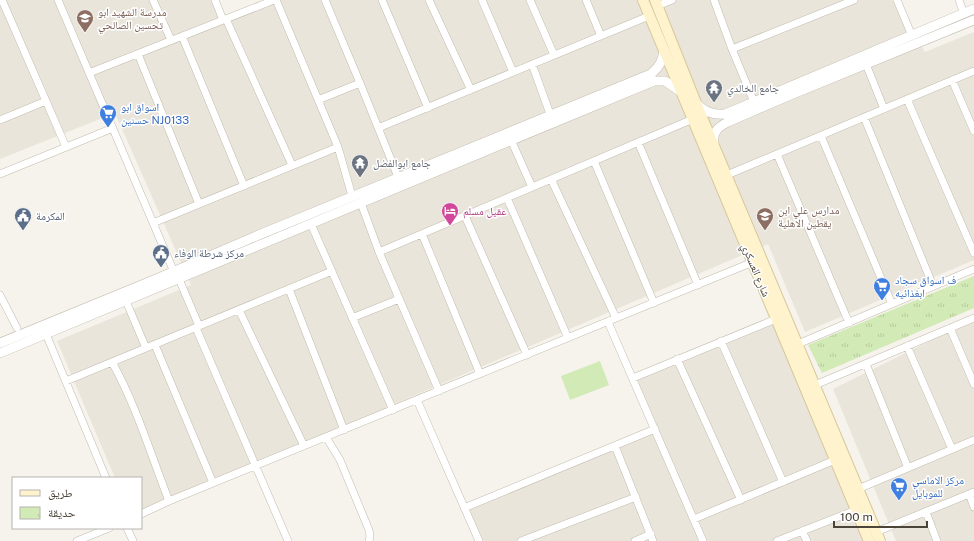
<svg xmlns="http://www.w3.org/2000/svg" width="974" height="541" viewBox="0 0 974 541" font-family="'Public Sans','Noto Naskh Arabic',sans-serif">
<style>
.residential{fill:#eae5da}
.grass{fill:#d2eab5}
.park{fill:url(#park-tufts)}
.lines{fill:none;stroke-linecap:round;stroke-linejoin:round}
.minor-casing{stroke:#c2bbae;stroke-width:8}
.tertiary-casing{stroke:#c2bbae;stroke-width:10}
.secondary-casing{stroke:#d6c79b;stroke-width:12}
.minor{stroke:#fff;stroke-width:7}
.tertiary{stroke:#fff;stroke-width:9}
.secondary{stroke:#fff3cd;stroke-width:10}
.labels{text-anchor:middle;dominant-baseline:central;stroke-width:3;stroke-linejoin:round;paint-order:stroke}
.education-label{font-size:11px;fill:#785e54;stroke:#fff;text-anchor:start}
.worship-label{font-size:11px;fill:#5b616d;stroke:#fff;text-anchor:start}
.shop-label{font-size:11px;fill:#366cbe;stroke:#fff;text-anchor:start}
.hotel-label{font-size:11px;fill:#b23c85;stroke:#fff;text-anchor:start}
.service-label{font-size:11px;fill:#4e5e75;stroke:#fff;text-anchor:start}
.street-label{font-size:11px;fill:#4b4439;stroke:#fff}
</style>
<defs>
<pattern id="park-tufts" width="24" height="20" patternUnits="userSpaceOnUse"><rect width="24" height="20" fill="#d2eab5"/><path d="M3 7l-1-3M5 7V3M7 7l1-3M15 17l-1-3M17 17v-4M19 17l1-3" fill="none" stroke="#b6ca9c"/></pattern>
</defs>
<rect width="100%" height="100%" fill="#f6f3ec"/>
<path class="residential" d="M 0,0 L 217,0 L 225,19 L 274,0 L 892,0 L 925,52 L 974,32 L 974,260 L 805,332 L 768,244 L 397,403 L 392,405 L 391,407 L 376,412 L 141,513 L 141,478 L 115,478 L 57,341 L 191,285 L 115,113 L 0,159 Z
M 776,319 L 869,541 L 478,541 L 464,508 L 655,429 L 633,378 Z
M 974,319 L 974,541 L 896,541 L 833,389 Z"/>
<path class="grass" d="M 600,361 L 609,385 L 570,400 L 561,376 Z"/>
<path class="park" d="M 974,276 L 974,308 L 822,373 L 808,345 Z"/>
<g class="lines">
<g class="minor-casing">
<path id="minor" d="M 2,0 L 66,147
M 58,0 L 174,272
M 153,0 L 171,40
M 215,0 L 223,20
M 276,0 L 338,147 L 352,196
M 325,0 L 360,83 L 398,177
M 382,0 L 428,108
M 429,0 L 471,90
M 482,0 L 513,72
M 530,0 L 554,55
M 586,0 L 601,36
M 714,0 L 732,49 L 754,102
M 897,0 L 912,36
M 959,0 L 964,14
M 657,6 L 672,0
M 226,19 L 292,165
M 182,36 L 244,186
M 732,49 L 854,0
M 138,54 L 199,204
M 532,64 L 550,114
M 866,64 L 884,109
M 89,73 L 274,0
M 952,80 L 974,131
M 907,99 L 974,253
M 318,100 L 360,83
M 864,117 L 933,286
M 0,120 L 46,101
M 378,128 L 649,16
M 821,136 L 892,304
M 511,140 L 532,187
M 638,142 L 698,285
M 777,154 L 849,323
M 594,161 L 654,303
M 0,174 L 113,128
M 727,175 L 974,71
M 551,179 L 616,318
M 507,198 L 568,338
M 361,203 L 379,252 L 439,391
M 465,216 L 527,355
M 153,223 L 338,147
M 311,224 L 393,410
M 422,234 L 480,374
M 379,252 L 693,119
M 179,279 L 199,326
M 289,289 L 344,430
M 0,295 L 17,328
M 126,301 L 146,348
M 239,310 L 304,446
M 352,318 L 399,299
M 608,322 L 703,541
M 196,328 L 288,541
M 950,328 L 974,384
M 46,334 L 106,478
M 721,341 L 783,482
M 798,344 L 974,269
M 155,345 L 213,483
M 907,346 L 952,449
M 677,359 L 741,500
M 112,362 C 136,405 151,455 169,501
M 866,364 L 908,468
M 633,378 L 776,319
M 66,381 L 332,271
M 815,385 L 974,318
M 417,400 L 479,541
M 326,437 L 340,460 L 364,518 L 369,530 L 370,536 L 369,541
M 615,446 L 653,541
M 858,489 L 974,440
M 969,494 L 974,507
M 464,508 L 655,429
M 926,512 L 937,541
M 141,514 L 169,501 L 753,262
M 694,519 L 835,460
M 127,528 L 133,541
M 802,531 L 807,541
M 876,532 L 974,492
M 77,541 L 109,528
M 521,541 L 636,497
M 635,541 L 651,534
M 777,541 L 856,510"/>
</g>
<g class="tertiary-casing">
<path id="tertiary" d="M 696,103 C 705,112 713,115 725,114 L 974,9
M 714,144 C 712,132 718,127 728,122 L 788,96 L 974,20
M 0,343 L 154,280 L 261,234 L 651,74 C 659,67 663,61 664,50
M 0,353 L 654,81 L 665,81 L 681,92"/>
</g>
<g class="secondary-casing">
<path id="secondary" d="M 643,0 L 869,541
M 655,0 L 696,103 L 880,541"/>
</g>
<use href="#minor" class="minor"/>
<use href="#tertiary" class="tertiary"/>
<use href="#secondary" class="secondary"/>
</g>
<defs>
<g id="school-pin" transform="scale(0.9)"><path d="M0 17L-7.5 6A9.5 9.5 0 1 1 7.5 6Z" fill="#8d6e63" stroke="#fff"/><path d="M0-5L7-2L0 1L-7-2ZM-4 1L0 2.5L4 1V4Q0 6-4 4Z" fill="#fff"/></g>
<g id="temple-pin" transform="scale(0.9)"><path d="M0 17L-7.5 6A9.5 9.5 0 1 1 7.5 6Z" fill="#6b7280" stroke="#fff"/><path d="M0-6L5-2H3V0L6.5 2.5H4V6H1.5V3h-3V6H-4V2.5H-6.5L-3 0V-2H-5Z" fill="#fff"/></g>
<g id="supermarket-pin" transform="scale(0.9)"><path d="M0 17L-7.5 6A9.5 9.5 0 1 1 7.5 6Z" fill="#3f7fe0" stroke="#fff"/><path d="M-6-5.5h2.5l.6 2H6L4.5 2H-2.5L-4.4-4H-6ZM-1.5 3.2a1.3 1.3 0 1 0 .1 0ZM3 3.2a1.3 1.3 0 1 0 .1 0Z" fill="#fff"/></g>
<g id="hotel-pin" transform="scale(0.9)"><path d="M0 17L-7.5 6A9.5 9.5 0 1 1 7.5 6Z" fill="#d1479c" stroke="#fff"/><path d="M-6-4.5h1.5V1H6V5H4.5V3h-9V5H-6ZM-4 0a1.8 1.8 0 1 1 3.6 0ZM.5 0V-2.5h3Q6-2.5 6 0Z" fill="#fff"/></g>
<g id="civic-pin" transform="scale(0.9)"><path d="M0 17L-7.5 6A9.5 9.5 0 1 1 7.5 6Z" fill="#5c6f8a" stroke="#fff"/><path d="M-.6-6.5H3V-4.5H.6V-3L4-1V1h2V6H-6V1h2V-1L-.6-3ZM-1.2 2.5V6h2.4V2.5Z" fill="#fff"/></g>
</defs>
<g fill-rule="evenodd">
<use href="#school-pin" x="85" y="18"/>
<use href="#temple-pin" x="714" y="88"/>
<use href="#supermarket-pin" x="108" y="113"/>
<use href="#temple-pin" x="360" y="163"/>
<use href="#hotel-pin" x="450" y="211"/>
<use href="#civic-pin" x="23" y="216"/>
<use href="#school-pin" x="765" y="216"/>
<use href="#civic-pin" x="161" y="253"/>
<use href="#supermarket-pin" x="882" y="286"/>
<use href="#supermarket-pin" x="899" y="486"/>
</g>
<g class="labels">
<g class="education-label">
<text x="98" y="12">مدرسة الشهيد ابو<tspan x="98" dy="13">تحسين الصالحي</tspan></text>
<text x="778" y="210">مدارس علي ابن<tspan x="778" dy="13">يقطين الاهلية</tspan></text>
</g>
<g class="worship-label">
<text x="727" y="88">جامع الخالدي</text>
<text x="373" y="163">جامع ابوالفضل</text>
</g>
<g class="shop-label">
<text x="121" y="107">اسواق ابو<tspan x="121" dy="13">حسنين NJ0133</tspan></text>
<text x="895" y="280">ف اسواق سجاد<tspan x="895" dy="13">ابغذائيه</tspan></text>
<text x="912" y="480">مركز الاماسي<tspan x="912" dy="13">للموبايل</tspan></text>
</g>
<g class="hotel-label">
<text x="463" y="211">عقيل مسلم</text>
</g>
<g class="service-label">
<text x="36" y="216">المكرمة</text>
<text x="174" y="253">مركز شرطة الوفاء</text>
</g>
<g class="street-label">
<text transform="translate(756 270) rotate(67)">شارع العسكري</text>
</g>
</g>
<rect x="12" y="477" width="130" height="52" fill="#ffffff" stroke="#b7b4b0"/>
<rect x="20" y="490" width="20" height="6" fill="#fff3cd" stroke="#b7b4b0"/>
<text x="48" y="497" font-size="12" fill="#4b4439">طريق</text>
<rect x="20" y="507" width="20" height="12" fill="url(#park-tufts)" stroke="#b7b4b0"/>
<text x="48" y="517" font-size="12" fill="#4b4439">حديقة</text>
<path d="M834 521v6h93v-6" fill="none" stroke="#4b4439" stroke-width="2"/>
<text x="840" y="521" font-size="12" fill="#4b4439" stroke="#ffffff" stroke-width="3" paint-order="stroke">100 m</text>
</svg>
